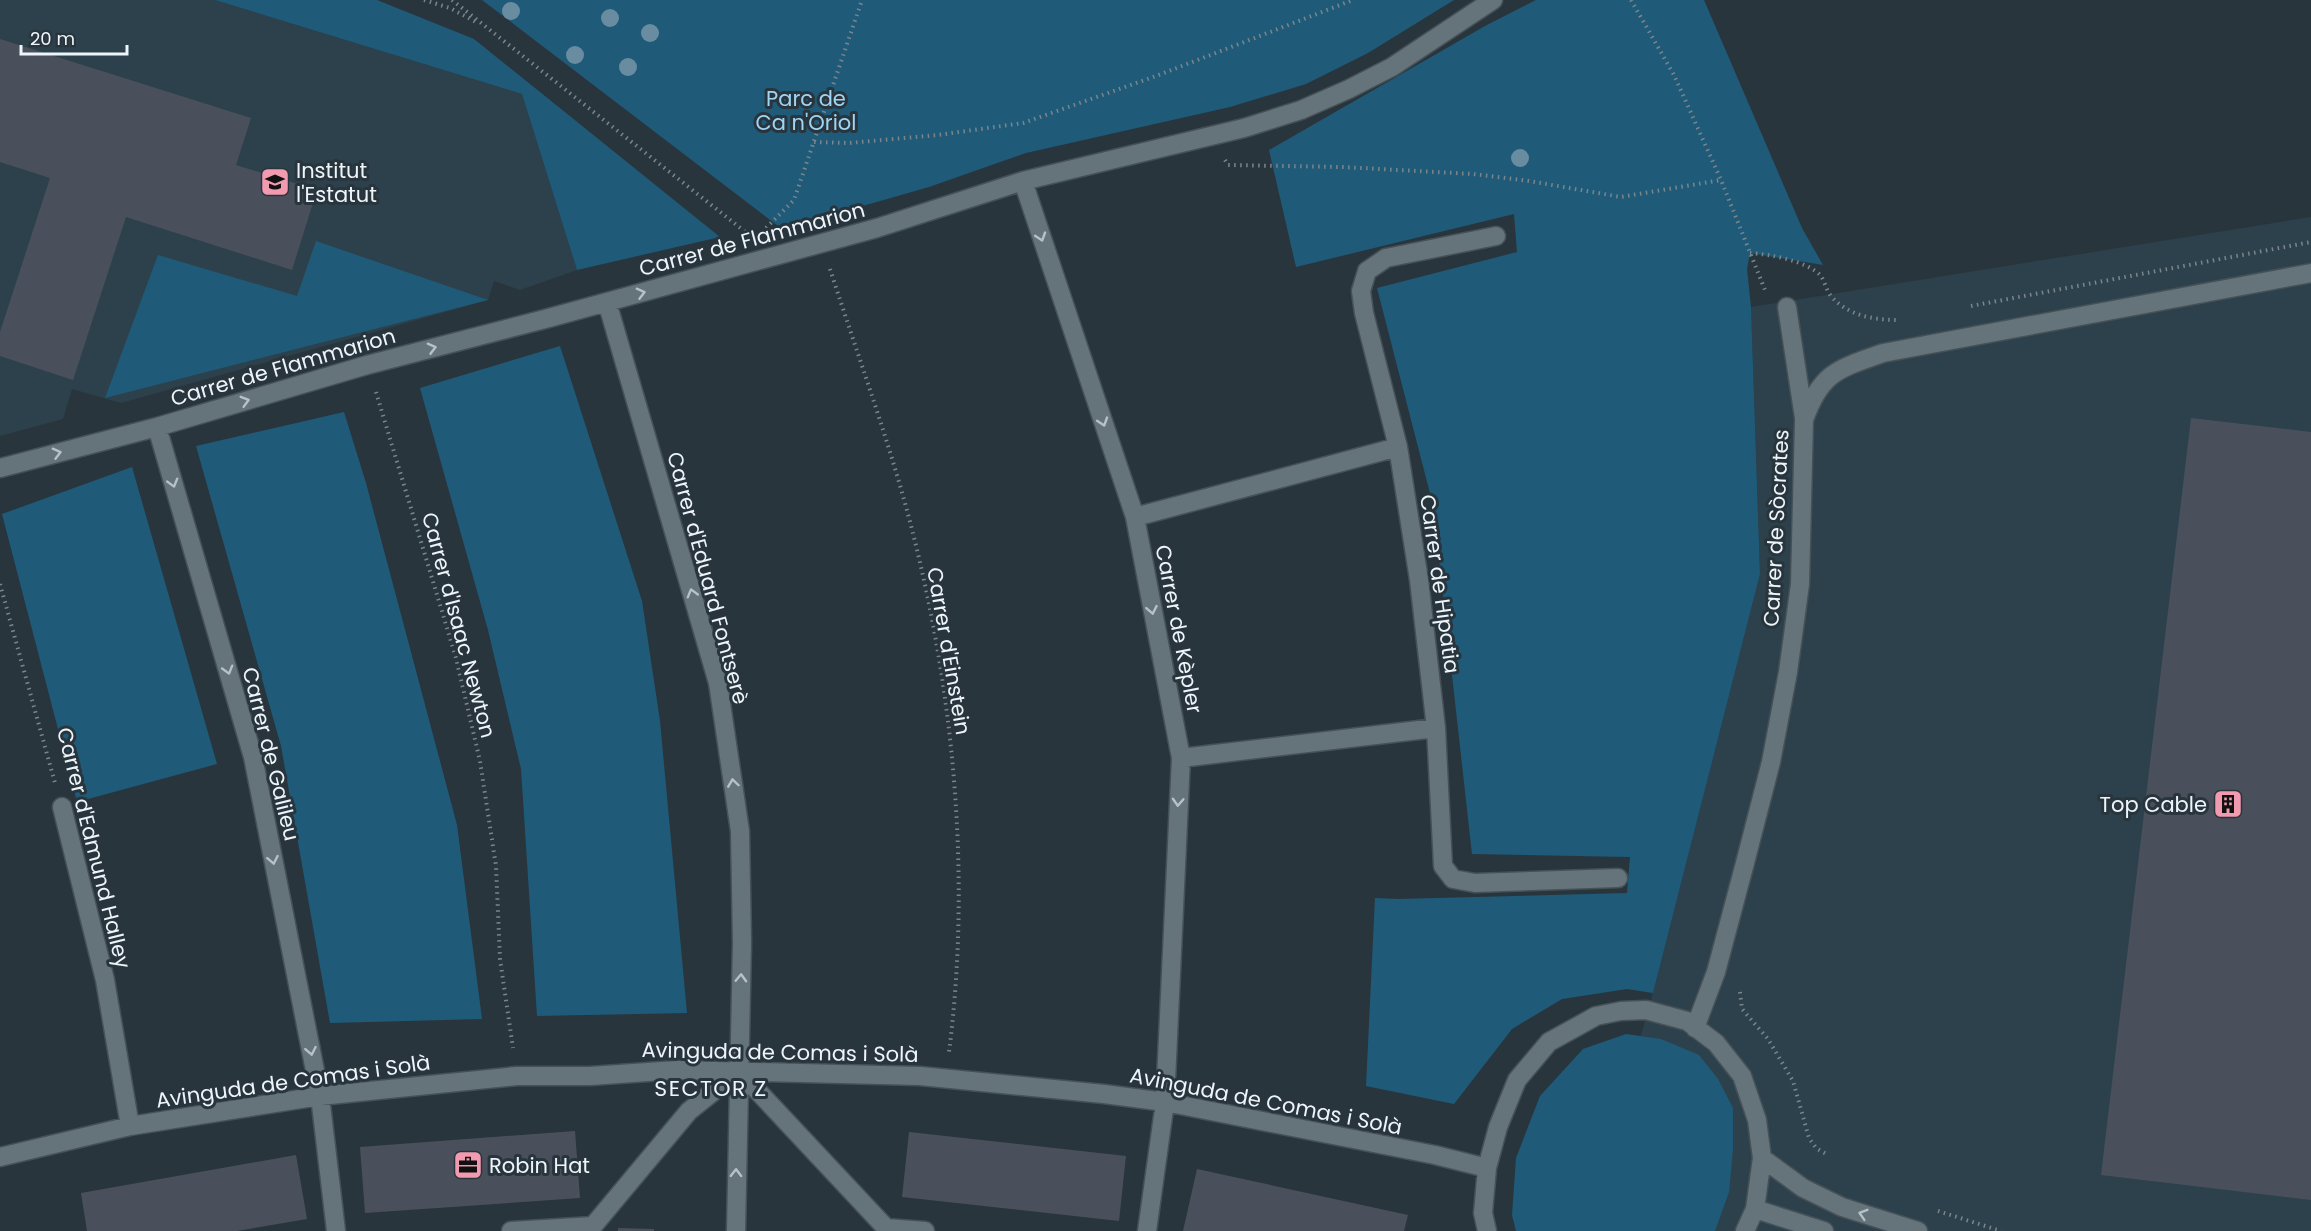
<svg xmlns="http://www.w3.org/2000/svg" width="2311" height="1231" viewBox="0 0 2311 1231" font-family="Poppins,sans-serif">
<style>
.built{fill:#2d414c}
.green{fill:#1f5b79}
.building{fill:#49505c}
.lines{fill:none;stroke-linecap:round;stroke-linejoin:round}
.street-casing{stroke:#465157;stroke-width:21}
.path{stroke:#7b868c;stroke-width:4;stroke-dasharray:1.5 4.5;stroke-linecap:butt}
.street{stroke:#65737b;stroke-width:18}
.tree{fill:#6a8ca1}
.oneway{stroke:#b7c1c7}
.labels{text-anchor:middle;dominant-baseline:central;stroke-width:6;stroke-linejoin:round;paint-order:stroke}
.park-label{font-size:21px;fill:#9fd4f3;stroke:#29353d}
.poi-label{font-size:21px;fill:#edf5fa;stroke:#29353d;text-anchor:start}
.street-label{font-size:21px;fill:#edf5fa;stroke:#29353d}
.neighbourhood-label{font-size:22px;letter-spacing:1.5px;fill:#edf5fa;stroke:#29353d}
</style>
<rect width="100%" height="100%" fill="#29353d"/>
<path class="built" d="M 0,0 L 215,0 L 522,94 L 577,270 L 520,290 L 494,281 L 488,300 L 121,403 L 72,389 L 63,419 L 0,436 Z
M 2311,217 L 2311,1231 L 1585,1231 L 1653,993 L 1760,574 L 1751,307 Z"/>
<path class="green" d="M 215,0 L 377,0 L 474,39 L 720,237 L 577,270 L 522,94 Z
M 482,0 L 1454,0 L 1368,53 L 1306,84 L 1230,107 L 1026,153 L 929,187 L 782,229 Z
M 1536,0 L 1704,0 L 1802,228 L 1823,265 L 1750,253 L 1747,269 L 1751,307 L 1760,574 L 1653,993 L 1627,989 L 1562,999 L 1512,1029 L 1454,1104 L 1366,1086 L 1375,898 L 1398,899 L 1627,893 L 1630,857 L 1472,854 L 1433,505 L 1377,288 L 1517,252 L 1514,214 L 1296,267 L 1269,150 L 1485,26 Z
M 316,241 L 488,300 L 105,398 L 158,255 L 297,296 Z
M 560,346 L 642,601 L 660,721 L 687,1013 L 537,1016 L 521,769 L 488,630 L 420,388 Z
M 344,412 L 366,483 L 457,825 L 482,1019 L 330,1023 L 281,746 L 196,446 Z
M 132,467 L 217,764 L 77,802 L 2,514 Z
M 1626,1034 L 1661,1039 L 1699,1055 L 1718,1079 L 1733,1108 L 1733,1149 L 1729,1192 L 1715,1231 L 1516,1231 L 1512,1215 L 1516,1158 L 1540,1096 L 1583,1049 Z"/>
<path class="building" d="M 0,39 L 251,118 L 236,165 L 317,190 L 292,270 L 126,217 L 73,380 L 0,356 L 0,332 L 50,178 L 0,162 Z
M 2191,418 L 2311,432 L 2311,1200 L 2101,1175 Z
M 575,1131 L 580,1198 L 365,1213 L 360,1147 Z
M 909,1132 L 1126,1156 L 1119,1221 L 902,1197 Z
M 296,1155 L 307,1219 L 237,1231 L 87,1231 L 81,1193 Z
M 1197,1169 L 1408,1215 L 1404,1231 L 1183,1231 Z
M 618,1228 L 654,1229 L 654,1231 L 618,1231 Z"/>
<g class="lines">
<g class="street-casing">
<path id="street" d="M 1023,181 L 1135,517 L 1181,758 L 1165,1102 L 1147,1231
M 1496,236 L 1386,258 L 1367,271 L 1361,291 L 1364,313 L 1398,447 L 1419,580 L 1436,728 L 1443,866 L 1453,879 L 1475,883 L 1618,878
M 607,302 L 718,683 L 740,831 L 742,943 L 736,1231
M 1787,307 L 1804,418
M 157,427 L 253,757 L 320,1096 L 336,1231
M 0,468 L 157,427 L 367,365 L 545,319 L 877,228 L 1023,181 L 1244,128 L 1301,110 L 1349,89 L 1392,67 L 1493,0
M 1135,517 L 1398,447
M 1181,758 L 1436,728
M 62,807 L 105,980 L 130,1126
M 1695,1028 L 1716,972 L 1745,863 L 1771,762 L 1788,672 L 1800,584 L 1804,420 C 1821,372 1838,369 1883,353 L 2311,273
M 0,1157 L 130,1126 L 320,1096 L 517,1076 L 590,1076 L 677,1070 L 920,1076 L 1104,1094 L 1165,1102 L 1435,1155 L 1487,1168
M 1762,1158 L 1803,1188 L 1842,1207 L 1918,1231
M 1755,1209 L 1824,1231
M 886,1228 L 925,1231
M 511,1231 L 593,1226 L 689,1111 L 739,1071 L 886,1228 L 886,1231
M 1487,1231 L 1483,1213 L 1487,1168 L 1498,1127 L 1517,1080 L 1549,1042 L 1596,1016 L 1621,1011 L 1646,1010 L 1687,1021 L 1716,1043 L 1742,1076 L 1757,1120 L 1762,1158 L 1755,1209 L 1745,1231"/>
</g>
<path class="path" d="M 424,0 L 450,8 L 476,22
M 452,0 L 748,234
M 1631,0 L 1674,75 L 1721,180 L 1765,290
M 814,142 L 849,143 L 938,135 L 1023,123 L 1156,76 L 1353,0
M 1225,160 L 1228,165 L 1342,167 L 1473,174 L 1529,181 L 1621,197 L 1721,180
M 766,228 L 794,200 L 862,0
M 1750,253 C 1768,254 1807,261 1820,275 C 1825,281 1826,290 1831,296 C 1848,316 1874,320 1899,320
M 830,269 C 855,347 883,424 905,503 C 953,678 972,872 949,1052
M 1971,306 L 2311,242
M 376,392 L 456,658 L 480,761 L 496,866 L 500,959 L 513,1048
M 0,584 L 55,783
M 1740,992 L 1742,1009 L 1768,1039 L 1793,1081 L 1809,1138 L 1816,1148 L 1828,1155
M 1938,1211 L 2001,1231"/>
<use href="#street" class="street"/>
</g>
<g class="tree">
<circle cx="511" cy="11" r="9"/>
<circle cx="610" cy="18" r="9"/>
<circle cx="650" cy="33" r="9"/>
<circle cx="575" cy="55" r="9"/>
<circle cx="628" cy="67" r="9"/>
<circle cx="1520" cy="158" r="9"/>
</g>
<defs><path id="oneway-chevron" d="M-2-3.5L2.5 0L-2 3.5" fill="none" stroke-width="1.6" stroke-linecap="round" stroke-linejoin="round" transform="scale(1.5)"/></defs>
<g class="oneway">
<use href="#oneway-chevron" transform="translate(1041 237) rotate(72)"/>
<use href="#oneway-chevron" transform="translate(641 293) rotate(-15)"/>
<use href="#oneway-chevron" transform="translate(432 348) rotate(-15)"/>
<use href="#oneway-chevron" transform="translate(245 401) rotate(-16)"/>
<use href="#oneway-chevron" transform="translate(1103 422) rotate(72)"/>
<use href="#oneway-chevron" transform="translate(57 453) rotate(-15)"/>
<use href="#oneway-chevron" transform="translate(173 483) rotate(74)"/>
<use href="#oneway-chevron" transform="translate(692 593) rotate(-106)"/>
<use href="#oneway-chevron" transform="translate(1152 610) rotate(79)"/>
<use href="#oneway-chevron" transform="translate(228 670) rotate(74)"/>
<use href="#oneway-chevron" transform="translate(733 783) rotate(-98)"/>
<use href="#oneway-chevron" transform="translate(1178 802) rotate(93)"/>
<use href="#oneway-chevron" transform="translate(273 860) rotate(79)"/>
<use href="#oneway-chevron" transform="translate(741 978) rotate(-88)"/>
<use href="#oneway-chevron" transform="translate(311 1051) rotate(79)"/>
<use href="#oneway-chevron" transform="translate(736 1173) rotate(-89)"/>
<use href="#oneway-chevron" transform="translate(1863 1214) rotate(-163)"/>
</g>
<defs>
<g id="school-square" transform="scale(1.5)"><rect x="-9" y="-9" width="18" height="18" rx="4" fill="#f29ab0" stroke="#29353d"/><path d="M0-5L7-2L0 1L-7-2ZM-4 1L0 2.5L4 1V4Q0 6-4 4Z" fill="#111"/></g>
<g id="building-square" transform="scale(1.5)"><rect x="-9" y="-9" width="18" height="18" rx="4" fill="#f29ab0" stroke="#29353d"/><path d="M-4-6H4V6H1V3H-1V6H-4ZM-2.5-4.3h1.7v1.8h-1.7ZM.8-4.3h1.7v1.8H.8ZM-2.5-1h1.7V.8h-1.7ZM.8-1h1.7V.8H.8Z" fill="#111"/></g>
<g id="office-square" transform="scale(1.5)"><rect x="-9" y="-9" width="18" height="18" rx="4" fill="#f29ab0" stroke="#29353d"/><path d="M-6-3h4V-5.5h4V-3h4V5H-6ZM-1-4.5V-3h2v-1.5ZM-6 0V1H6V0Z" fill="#111"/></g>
</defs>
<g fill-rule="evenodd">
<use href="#school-square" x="275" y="182"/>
<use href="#building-square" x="2228" y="804"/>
<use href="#office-square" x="468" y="1165"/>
</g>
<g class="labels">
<g class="park-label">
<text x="806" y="98">Parc de<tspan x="806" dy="24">Ca n'Oriol</tspan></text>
</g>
<g class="poi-label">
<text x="296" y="170">Institut<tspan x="296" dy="24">l'Estatut</tspan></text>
<text x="2207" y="804" text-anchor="end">Top Cable</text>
<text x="489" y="1165">Robin Hat</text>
</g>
<g class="street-label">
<text transform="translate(752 239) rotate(-15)">Carrer de Flammarion</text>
<text transform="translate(283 367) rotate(-16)">Carrer de Flammarion</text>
<text transform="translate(1776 528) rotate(-87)">Carrer de Sòcrates</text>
<text transform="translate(708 578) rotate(75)">Carrer d'Eduard Fontserè</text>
<text transform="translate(1440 584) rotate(82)">Carrer de Hipatia</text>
<text transform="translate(459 625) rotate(75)">Carrer d'Isaac Newton</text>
<text transform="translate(1179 629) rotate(79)">Carrer de Kèpler</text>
<text transform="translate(949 651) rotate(80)">Carrer d'Einstein</text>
<text transform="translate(271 754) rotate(76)">Carrer de Galileu</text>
<text transform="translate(94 848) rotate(76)">Carrer d'Edmund Halley</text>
<text transform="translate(780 1052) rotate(1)">Avinguda de Comas i Solà</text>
<text transform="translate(293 1081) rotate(-8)">Avinguda de Comas i Solà</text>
<text transform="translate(1266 1101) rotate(11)">Avinguda de Comas i Solà</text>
</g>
<g class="neighbourhood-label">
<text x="711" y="1088">SECTOR Z</text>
</g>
</g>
<path d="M21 45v9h106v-9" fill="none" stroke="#edf5fa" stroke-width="3"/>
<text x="30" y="45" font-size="18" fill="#edf5fa" stroke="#29353d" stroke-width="4.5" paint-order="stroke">20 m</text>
</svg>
